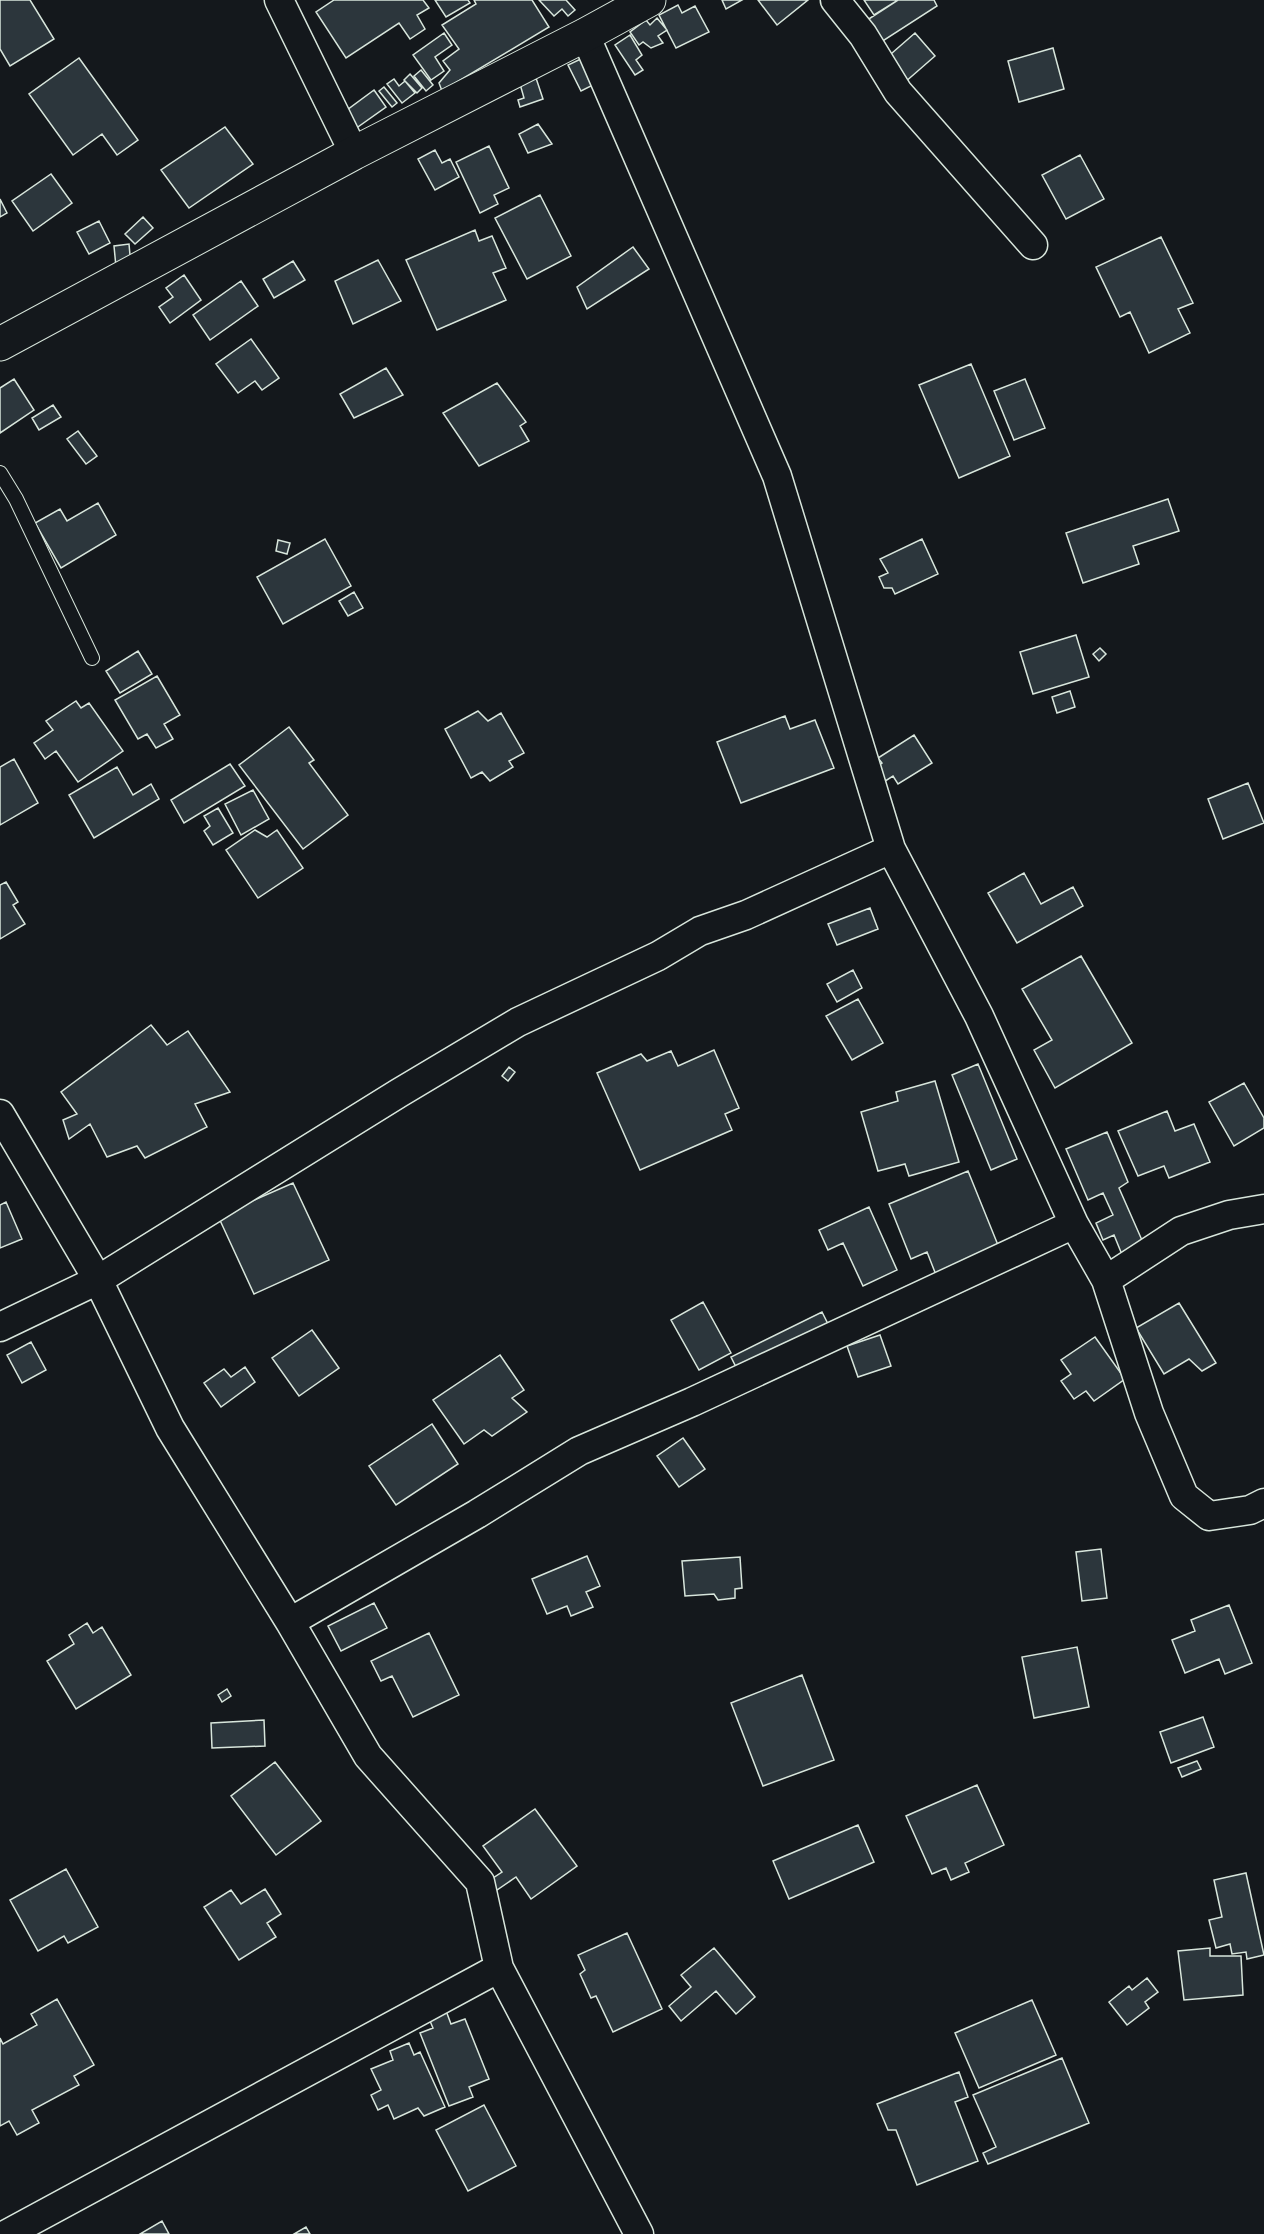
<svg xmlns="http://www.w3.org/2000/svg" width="1264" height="2234" viewBox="0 0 1264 2234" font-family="Cabin,sans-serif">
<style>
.building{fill:#2c363c;stroke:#d8e6dc;stroke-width:1.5}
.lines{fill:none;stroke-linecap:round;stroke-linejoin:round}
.service-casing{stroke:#d8e6dc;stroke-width:16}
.minor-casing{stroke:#d8e6dc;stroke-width:31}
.secondary-casing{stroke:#d8e6dc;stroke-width:35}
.service{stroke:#14181c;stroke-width:14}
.minor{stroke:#14181c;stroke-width:28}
.secondary{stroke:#14181c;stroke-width:33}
</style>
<rect width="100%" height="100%" fill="#14181c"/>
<path class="building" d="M 0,0 L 30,0 L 54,39 L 10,66 L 0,49 Z
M 334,0 L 423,0 L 429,8 L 417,15 L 425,29 L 410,39 L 399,23 L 346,58 L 316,12 Z
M 435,0 L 468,0 L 470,3 L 446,17 Z
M 474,0 L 532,0 L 549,27 L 442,91 L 439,83 L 450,70 L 443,61 L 459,49 L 442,25 L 476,4 Z
M 539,0 L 566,0 L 575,10 L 568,16 L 562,9 L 554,16 Z
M 722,0 L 742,0 L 726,9 Z
M 758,0 L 808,0 L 777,25 Z
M 864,0 L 898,0 L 874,15 Z
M 898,0 L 934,0 L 937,6 L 875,46 L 861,24 Z
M 678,5 L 682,13 L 695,6 L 709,32 L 676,48 L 659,15 Z
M 657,18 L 667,30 L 658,36 L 663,43 L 651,48 L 643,42 L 639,45 L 630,32 L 646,20 L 650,25 Z
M 444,33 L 452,45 L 435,57 L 444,71 L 431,80 L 413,55 Z
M 915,33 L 935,56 L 904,83 L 884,60 Z
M 630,35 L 642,55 L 636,60 L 643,70 L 635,75 L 615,45 Z
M 1053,48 L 1064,89 L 1019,102 L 1008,61 Z
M 587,56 L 599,82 L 581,91 L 568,65 Z
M 79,58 L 138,140 L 117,155 L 102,134 L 73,155 L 29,94 Z
M 421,70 L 433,85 L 426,91 L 414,76 Z
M 410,74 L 422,88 L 417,93 L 404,80 Z
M 536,78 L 543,99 L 520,107 L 518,100 L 524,98 L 520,84 Z
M 394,79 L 399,86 L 405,81 L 415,93 L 402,103 L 387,84 Z
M 384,87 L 397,103 L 392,107 L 379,91 Z
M 374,90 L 386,107 L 355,129 L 343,113 Z
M 538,124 L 552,144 L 528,153 L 519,134 Z
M 225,127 L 253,164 L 189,208 L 161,170 Z
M 489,146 L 509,188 L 494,195 L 498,204 L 480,213 L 456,162 Z
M 435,150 L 442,163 L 450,159 L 459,177 L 435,190 L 418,159 Z
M 1080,155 L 1104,199 L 1066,219 L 1042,175 Z
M 51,174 L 72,203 L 33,231 L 12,201 Z
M 540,195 L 571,256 L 527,279 L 495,218 Z
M 0,199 L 7,213 L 0,217 Z
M 143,217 L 153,228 L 135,244 L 125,234 Z
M 99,221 L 110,243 L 89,254 L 77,232 Z
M 475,230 L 479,241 L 492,236 L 506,268 L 493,273 L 506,300 L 437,330 L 406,260 Z
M 1161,237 L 1193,303 L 1178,309 L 1190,333 L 1149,353 L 1130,312 L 1120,317 L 1096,267 Z
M 129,244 L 131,266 L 116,267 L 114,246 Z
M 633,247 L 649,269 L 587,309 L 577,287 Z
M 378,260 L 401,301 L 353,324 L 335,281 Z
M 293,261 L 305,280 L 274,298 L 263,279 Z
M 184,275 L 201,300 L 170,323 L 159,307 L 173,297 L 166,288 Z
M 241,281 L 258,306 L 210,340 L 193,315 Z
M 251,339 L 279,378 L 262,390 L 255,381 L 238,393 L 216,364 Z
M 971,364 L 1010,456 L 959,478 L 919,385 Z
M 386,368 L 403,395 L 354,418 L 340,394 Z
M 14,379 L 34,410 L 0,433 L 0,388 Z
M 1025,379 L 1045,428 L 1014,440 L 994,391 Z
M 497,383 L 526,422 L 520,426 L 529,441 L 479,466 L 443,413 Z
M 53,405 L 61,417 L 39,430 L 32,418 Z
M 78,431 L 97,456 L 86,464 L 67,439 Z
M 1168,499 L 1179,531 L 1133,546 L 1139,564 L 1083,583 L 1066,533 Z
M 98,503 L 116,535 L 61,568 L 35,523 L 60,509 L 67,521 Z
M 325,539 L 351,586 L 283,624 L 257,577 Z
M 922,539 L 938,574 L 895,594 L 892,588 L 884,588 L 879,577 L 888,573 L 880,559 Z
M 278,540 L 290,543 L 287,554 L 276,551 Z
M 354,592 L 363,608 L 348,616 L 339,601 Z
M 1076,635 L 1089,677 L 1033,694 L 1020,652 Z
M 1100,648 L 1106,654 L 1099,661 L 1093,654 Z
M 138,651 L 152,674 L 120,693 L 106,671 Z
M 157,676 L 180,715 L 164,724 L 173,739 L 156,748 L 147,734 L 138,739 L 115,700 Z
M 1070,691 L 1075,707 L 1057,713 L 1052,697 Z
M 76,701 L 81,708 L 89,703 L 123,751 L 78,782 L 56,751 L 45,759 L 34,743 L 53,730 L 46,721 Z
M 478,711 L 488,721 L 501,713 L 524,753 L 509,761 L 513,767 L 490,781 L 482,772 L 471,778 L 445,729 Z
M 785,716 L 790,729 L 815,720 L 834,768 L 741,803 L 717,742 Z
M 289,727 L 314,760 L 309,763 L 348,815 L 303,849 L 239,765 Z
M 914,735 L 932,763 L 898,784 L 893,776 L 879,785 L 870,771 L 882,763 L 878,758 Z
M 14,759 L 38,803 L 0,825 L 0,767 Z
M 230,764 L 245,786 L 184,823 L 171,800 Z
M 117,767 L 133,795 L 151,784 L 159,799 L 94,838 L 69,795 Z
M 1248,783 L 1264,823 L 1223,839 L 1208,799 Z
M 253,790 L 269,819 L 241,835 L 225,804 Z
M 218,808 L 233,833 L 213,845 L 204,831 L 210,826 L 204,816 Z
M 255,830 L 267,837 L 277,830 L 303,868 L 258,898 L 226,850 Z
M 1024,873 L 1041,904 L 1073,887 L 1083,906 L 1017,943 L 988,893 Z
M 6,882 L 18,902 L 13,905 L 25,924 L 0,939 L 0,885 Z
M 870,908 L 878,929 L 837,945 L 828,924 Z
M 1081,956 L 1132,1043 L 1055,1088 L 1034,1050 L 1052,1040 L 1022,989 Z
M 853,970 L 862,988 L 837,1002 L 827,984 Z
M 858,999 L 883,1043 L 852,1060 L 826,1016 Z
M 151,1025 L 167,1045 L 188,1031 L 230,1092 L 195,1104 L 207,1127 L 145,1158 L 137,1146 L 107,1157 L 90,1124 L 69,1139 L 63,1120 L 77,1114 L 61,1092 Z
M 714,1050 L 739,1108 L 725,1114 L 732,1130 L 640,1170 L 597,1073 L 641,1054 L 647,1061 L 671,1051 L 678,1066 Z
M 978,1064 L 1017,1159 L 991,1170 L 952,1075 Z
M 509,1067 L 515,1072 L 508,1081 L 502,1076 Z
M 935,1081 L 959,1162 L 909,1176 L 905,1164 L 878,1171 L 861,1112 L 898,1101 L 896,1092 Z
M 1244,1083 L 1264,1118 L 1264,1128 L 1234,1146 L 1209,1102 Z
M 1167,1111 L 1175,1131 L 1194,1124 L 1210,1162 L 1169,1178 L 1164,1166 L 1138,1176 L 1118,1131 Z
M 1107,1132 L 1128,1182 L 1119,1188 L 1145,1247 L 1123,1257 L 1114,1235 L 1103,1240 L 1096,1223 L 1113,1215 L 1103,1193 L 1088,1200 L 1066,1149 Z
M 968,1171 L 1002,1255 L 938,1280 L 927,1252 L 911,1259 L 889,1204 Z
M 293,1183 L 329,1260 L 254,1294 L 218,1216 Z
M 6,1202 L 22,1239 L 0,1248 L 0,1205 Z
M 869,1207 L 897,1270 L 863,1286 L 843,1243 L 828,1250 L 819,1230 Z
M 703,1302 L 731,1353 L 699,1370 L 671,1320 Z
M 1179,1303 L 1216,1363 L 1202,1371 L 1189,1359 L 1164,1374 L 1136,1328 Z
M 822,1312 L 831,1330 L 740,1375 L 731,1357 Z
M 312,1330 L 339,1368 L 299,1396 L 272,1358 Z
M 880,1335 L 891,1366 L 858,1377 L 847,1346 Z
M 1095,1337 L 1125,1379 L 1094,1401 L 1086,1391 L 1074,1399 L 1061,1381 L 1071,1374 L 1061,1360 Z
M 31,1342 L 46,1370 L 22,1383 L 7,1355 Z
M 500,1355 L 524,1390 L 512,1398 L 527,1412 L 492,1436 L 484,1430 L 464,1444 L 433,1400 Z
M 245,1367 L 255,1382 L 221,1407 L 204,1383 L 224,1369 L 231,1377 Z
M 432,1424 L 458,1464 L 396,1505 L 369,1466 Z
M 683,1438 L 705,1469 L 679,1487 L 657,1456 Z
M 1101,1549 L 1107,1598 L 1082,1601 L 1076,1552 Z
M 587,1556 L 600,1586 L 586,1592 L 593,1607 L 571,1616 L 567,1606 L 547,1614 L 532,1579 Z
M 740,1557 L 742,1588 L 735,1589 L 735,1598 L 718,1600 L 714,1594 L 685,1596 L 682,1561 Z
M 374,1603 L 387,1628 L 341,1651 L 328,1626 Z
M 1229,1605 L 1252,1663 L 1225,1674 L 1219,1659 L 1185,1673 L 1172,1640 L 1195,1631 L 1191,1620 Z
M 87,1623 L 93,1633 L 102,1627 L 131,1675 L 76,1709 L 47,1661 L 74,1644 L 69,1635 Z
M 429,1633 L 459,1695 L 413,1717 L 392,1676 L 381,1681 L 371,1661 Z
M 1077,1647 L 1089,1707 L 1034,1718 L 1022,1657 Z
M 802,1675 L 834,1760 L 763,1786 L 731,1703 Z
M 227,1689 L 231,1696 L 222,1702 L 218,1695 Z
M 1203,1717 L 1214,1747 L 1171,1763 L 1160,1732 Z
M 264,1720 L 265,1746 L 212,1748 L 211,1723 Z
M 1197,1761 L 1201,1769 L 1182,1777 L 1178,1768 Z
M 275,1762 L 321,1821 L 276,1855 L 231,1796 Z
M 977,1785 L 1004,1845 L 965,1863 L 969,1872 L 951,1880 L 946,1868 L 932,1874 L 906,1816 Z
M 535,1809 L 577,1866 L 531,1899 L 516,1877 L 497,1890 L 490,1880 L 502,1872 L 483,1846 Z
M 858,1825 L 874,1862 L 789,1899 L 773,1861 Z
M 66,1869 L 98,1927 L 68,1943 L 64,1936 L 38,1951 L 10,1900 Z
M 1246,1873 L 1264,1955 L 1247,1959 L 1246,1952 L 1232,1954 L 1230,1944 L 1216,1948 L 1209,1920 L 1222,1917 L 1214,1880 Z
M 265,1889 L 281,1914 L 267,1923 L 276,1937 L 239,1960 L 204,1907 L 231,1890 L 241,1904 Z
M 627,1933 L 662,2009 L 613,2032 L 596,1996 L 591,1998 L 580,1974 L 585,1970 L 578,1955 Z
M 714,1948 L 755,1997 L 736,2014 L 716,1991 L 681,2021 L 669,2006 L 691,1987 L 681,1975 Z
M 1210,1948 L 1210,1956 L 1241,1956 L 1243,1995 L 1184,2000 L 1178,1951 Z
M 1147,1978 L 1158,1992 L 1145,2002 L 1149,2008 L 1127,2025 L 1109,2002 L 1129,1986 L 1132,1990 Z
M 57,1999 L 94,2065 L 74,2076 L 79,2085 L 32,2110 L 39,2123 L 17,2135 L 9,2121 L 0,2126 L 0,2038 L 3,2044 L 37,2025 L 31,2014 Z
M 1032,2000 L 1056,2055 L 979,2088 L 955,2033 Z
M 445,2008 L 451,2024 L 465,2019 L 489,2079 L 469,2087 L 473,2097 L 449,2106 L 420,2033 L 433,2028 L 427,2014 Z
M 409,2043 L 414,2055 L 420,2052 L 445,2107 L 424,2116 L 418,2108 L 394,2119 L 388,2105 L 378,2110 L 371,2095 L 381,2090 L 371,2069 L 393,2060 L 390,2051 Z
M 1062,2058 L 1089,2123 L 988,2164 L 983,2153 L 996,2147 L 973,2095 Z
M 959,2072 L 968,2097 L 955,2102 L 978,2161 L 917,2185 L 896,2130 L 888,2130 L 877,2104 Z
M 484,2105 L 516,2166 L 468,2191 L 436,2130 Z
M 162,2221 L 169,2234 L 140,2234 Z
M 306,2227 L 310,2234 L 294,2234 Z"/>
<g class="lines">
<g class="service-casing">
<path id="service" d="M 0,473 L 16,499 L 92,658"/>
</g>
<g class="minor-casing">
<path id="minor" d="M 279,0 L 354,153
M 835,0 L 863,35 L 898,92 L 1033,245
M 585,35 L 777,476 L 891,849 L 979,1016 L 1074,1224 L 1106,1280 L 1149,1413 L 1184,1496 L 1209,1516 L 1250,1510 L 1264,1503
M 0,1114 L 98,1280 L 170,1428 L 290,1622 L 368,1756 L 480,1882 L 499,1968 L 639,2234
M 1106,1280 L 1181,1231 L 1229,1215 L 1264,1209
M 0,1327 L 98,1280 L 399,1093 L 518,1022 L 658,956 L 700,931 L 746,915 L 891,849
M 290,1622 L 477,1514 L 579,1451 L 692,1402 L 1074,1224
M 7,2234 L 499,1968"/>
</g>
<g class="secondary-casing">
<path id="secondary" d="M 0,344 L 354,153 L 585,35 L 649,0"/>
</g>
<use href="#service" class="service"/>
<use href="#minor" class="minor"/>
<use href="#secondary" class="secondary"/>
</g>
</svg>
